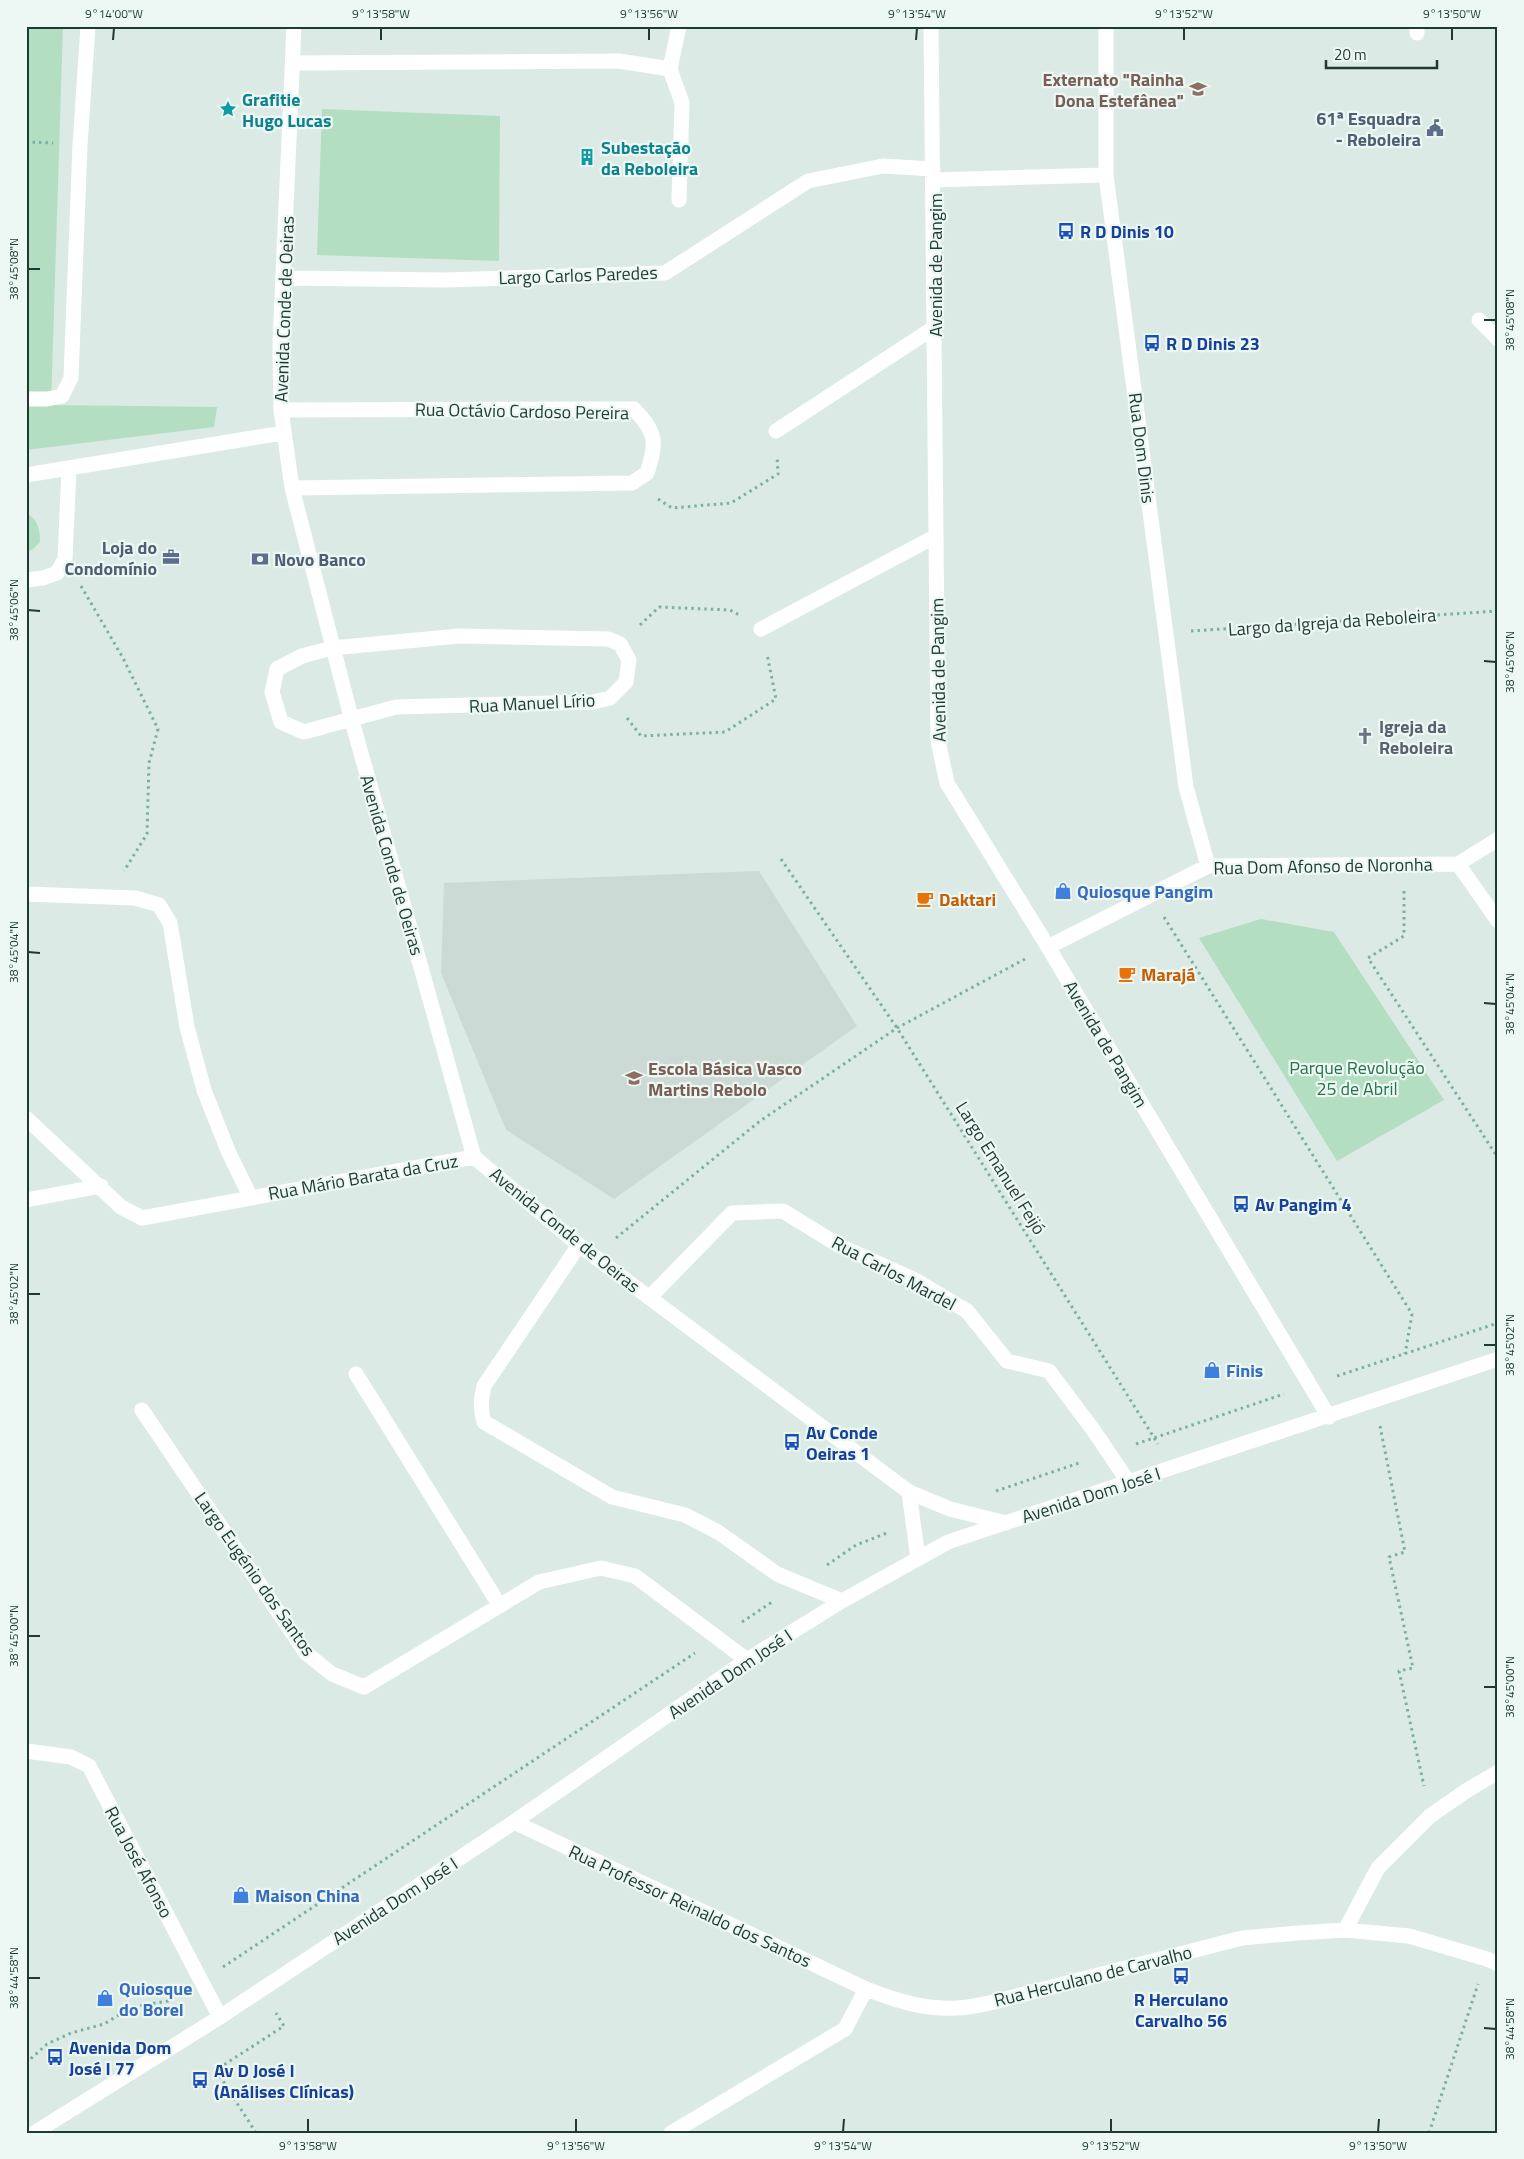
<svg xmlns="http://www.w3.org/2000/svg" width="1524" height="2159" viewBox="0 0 1524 2159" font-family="'Titillium Web',sans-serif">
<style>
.built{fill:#cbdad4}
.park{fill:#b3dec2}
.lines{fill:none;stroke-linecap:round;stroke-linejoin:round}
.path{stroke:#7ab1a4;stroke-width:3;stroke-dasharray:2.5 4;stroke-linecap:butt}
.minor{stroke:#fff;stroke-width:15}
.ticks{fill:none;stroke:#1d3a35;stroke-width:2}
.labels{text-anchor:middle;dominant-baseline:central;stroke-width:4.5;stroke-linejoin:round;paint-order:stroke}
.education-label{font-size:18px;font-weight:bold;fill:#785e54;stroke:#edf7f3;text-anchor:end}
.culture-label{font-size:18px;font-weight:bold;fill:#0d838f;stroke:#edf7f3;text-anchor:start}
.service-label{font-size:18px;font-weight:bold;fill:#4e5e75;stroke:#edf7f3;text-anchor:end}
.transit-label{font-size:18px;font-weight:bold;fill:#164399;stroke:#edf7f3;text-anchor:start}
.street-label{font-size:18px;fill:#1d3a35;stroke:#edf7f3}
.worship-label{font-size:18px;font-weight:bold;fill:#5b616d;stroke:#edf7f3;text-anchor:start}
.shop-label{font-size:18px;font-weight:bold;fill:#366cbe;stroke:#edf7f3;text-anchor:start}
.food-label{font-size:18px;font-weight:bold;fill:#c56008;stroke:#edf7f3;text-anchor:start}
.park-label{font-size:18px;fill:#257449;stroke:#edf7f3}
.neatline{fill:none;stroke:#1d3a35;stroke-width:2}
.ticks-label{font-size:12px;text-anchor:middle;fill:#1d3a35}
</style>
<rect width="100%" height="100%" fill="#dceae5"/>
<path class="built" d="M 759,871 L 857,1026 L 614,1199 L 506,1130 L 441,973 L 444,883 Z"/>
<path class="park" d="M 26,26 L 63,26 L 51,405 L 217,407 L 214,427 L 26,450 Z
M 322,109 L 500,116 L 499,261 L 317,255 Z
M 26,513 C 38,519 40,530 40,542 L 32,550 L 26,551 Z
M 1261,919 L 1334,932 L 1444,1100 L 1337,1161 L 1199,938 Z"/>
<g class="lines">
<path class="path" d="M 26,142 L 53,143
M 658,499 L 672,508 L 731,503 L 778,474 L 777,456
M 81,586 L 123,658 L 158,729 L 149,763 L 147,834 L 124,871
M 640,625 L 659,607 L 730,610 L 739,615
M 1191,631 L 1498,611
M 627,718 L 641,736 L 725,732 L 776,699 L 767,654
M 781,859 L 897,1028 L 1158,1444
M 1404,891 L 1404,936 L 1368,958 L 1498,1158
M 1164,917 L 1412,1314 L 1405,1354
M 616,1238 L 760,1121 L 897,1028 L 1025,959
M 1337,1376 L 1498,1323
M 1380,1426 L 1405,1552 L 1389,1557 L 1413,1668 L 1399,1671 L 1424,1786
M 1136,1444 L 1284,1394
M 996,1491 L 1082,1462
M 827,1565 L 856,1545 L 887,1533
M 742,1622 L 772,1602
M 223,1967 L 695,1653
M 26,2063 L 47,2044 L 71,2033 L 104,2024 L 132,2007 L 168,2001 L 178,1995
M 256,2133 L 216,2070 L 284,2026 L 276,2013
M 1429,2133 L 1478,1984"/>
<path class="minor" d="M 294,26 L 280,342 L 281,410 L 292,488 L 352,721 L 474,1157 L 579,1245 L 909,1492 L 950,1509 L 1006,1523
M 931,26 L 938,741 L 947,783 L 1048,947 L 1329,1417
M 1106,26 L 1106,175 L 1186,787 L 1208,866
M 1417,33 L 1417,26
M 293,63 L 619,61 L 670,69 L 682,103 L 679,200
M 670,69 L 679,26
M 934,180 L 1106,175
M 284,278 L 445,280 L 665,273 L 808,181 L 883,166 L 933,169
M 1479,320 L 1498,339
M 26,399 L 47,399 L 62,396 L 71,378 L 80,145 L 88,26
M 281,410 L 634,409 C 657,434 657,442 647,473 L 632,483 L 292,488
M 776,431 L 935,327
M 26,475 L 283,433
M 26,580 L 43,578 L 57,573 L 65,559 L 69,469
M 761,629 L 936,536
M 459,636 L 608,639 L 620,644 L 629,660 L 626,682 L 610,698 L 593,702 L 396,707 L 304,732 L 281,722 L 272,692 L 277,669 L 302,656 L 332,648 Z
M 1458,864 L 1498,921
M 1458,864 L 1498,839
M 26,894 L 135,898 L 159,905 L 170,923 L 187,1027 L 204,1090 L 228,1151 L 251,1198
M 1048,947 L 1208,866 L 1458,864
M 26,1118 L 121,1207 L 142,1218 L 474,1157
M 26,1200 L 101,1186
M 579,1245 L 484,1386 C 481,1399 480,1409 484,1422 L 612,1497 L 685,1515 L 718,1532 L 777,1574 L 842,1601
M 649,1298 L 732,1213 L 783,1211 L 840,1246 L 915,1280 L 967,1311 L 1007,1361 L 1049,1371 L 1094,1431 L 1129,1483
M 356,1374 L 500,1606
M 142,1410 L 306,1653 L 332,1674 L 364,1687 L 539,1582 L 601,1568 L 635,1576 L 747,1660
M 909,1492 L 918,1559
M 26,1751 L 71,1757 L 89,1766 L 220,2017
M 514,1822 L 866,1989 C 895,2000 924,2010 956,2008 C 970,2008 985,2004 998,2001 L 1242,1938 L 1298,1933 L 1345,1930 L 1409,1936 L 1487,1959 L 1498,1964
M 1345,1930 L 1378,1868 L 1430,1816 L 1466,1791 L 1498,1772
M 34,2133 L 220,2017 L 514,1822 L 747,1660 L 842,1601 L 948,1542 L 1498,1359
M 671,2133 L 845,2029 L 866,1989"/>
</g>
<path class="ticks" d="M 113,40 L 114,28M 381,40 L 381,28M 649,40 L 649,28M 916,40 L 917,28M 1184,40 L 1184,28M 1452,40 L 1452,28M 28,269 L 40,269M 1484,320 L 1496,320M 28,610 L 40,611M 1484,661 L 1496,662M 28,952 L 40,953M 1484,1003 L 1496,1004M 28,1294 L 40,1294M 1484,1345 L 1496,1345M 28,1636 L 40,1636M 1484,1687 L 1496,1687M 28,1978 L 40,1978M 1484,2028 L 1496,2029M 308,2132 L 308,2119M 576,2132 L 576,2119M 843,2132 L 844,2119M 1111,2132 L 1111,2119M 1378,2132 L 1379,2119"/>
<defs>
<g id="school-bare" transform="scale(1.35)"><path d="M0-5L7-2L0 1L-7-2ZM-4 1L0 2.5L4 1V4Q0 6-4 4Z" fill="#8d6e63" stroke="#edf7f3" stroke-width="2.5" paint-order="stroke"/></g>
<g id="sight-bare" transform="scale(1.35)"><path d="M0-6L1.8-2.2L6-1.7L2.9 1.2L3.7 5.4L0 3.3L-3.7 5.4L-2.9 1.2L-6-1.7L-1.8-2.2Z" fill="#0f9aa8" stroke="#edf7f3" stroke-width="2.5" paint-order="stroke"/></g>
<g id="civic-bare" transform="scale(1.35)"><path d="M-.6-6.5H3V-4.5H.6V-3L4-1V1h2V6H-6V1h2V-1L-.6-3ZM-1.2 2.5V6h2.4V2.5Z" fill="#5c6f8a" stroke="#edf7f3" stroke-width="2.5" paint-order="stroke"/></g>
<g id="building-bare" transform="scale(1.35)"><path d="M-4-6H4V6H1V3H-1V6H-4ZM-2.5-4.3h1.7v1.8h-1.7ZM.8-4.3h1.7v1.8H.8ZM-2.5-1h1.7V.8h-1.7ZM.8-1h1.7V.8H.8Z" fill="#0f9aa8" stroke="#edf7f3" stroke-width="2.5" paint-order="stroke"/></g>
<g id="bus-bare" transform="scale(1.35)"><path d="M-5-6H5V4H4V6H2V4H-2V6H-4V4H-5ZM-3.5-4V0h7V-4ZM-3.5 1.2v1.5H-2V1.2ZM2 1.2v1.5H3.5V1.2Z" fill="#1a4fb4" stroke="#edf7f3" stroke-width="2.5" paint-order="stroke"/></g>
<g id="office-bare" transform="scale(1.35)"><path d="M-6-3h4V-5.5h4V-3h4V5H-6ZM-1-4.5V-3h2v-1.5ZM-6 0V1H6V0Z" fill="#5c6f8a" stroke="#edf7f3" stroke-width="2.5" paint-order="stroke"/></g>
<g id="bank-bare" transform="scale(1.35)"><path d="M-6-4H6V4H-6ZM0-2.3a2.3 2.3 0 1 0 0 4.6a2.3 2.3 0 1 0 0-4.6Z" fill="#5c6f8a" stroke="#edf7f3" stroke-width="2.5" paint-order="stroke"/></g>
<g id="church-bare" transform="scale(1.35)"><path d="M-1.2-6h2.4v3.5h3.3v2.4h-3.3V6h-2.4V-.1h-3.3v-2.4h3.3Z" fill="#6b7280" stroke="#edf7f3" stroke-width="2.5" paint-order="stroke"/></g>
<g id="shop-bare" transform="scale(1.35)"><path d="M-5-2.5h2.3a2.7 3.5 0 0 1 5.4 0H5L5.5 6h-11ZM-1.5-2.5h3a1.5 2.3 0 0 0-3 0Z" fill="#3f7fe0" stroke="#edf7f3" stroke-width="2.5" paint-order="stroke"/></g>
<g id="cafe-bare" transform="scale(1.35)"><path d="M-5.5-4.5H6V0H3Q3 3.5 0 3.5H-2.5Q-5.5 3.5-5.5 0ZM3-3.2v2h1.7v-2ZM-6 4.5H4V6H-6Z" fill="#e8710a" stroke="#edf7f3" stroke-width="2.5" paint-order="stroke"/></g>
</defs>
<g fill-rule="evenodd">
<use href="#school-bare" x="1198" y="89"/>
<use href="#sight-bare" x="228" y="109"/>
<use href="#civic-bare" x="1435" y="128"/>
<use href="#building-bare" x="587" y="157"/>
<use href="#bus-bare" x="1066" y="231"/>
<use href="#bus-bare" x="1152" y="343"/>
<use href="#office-bare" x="171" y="557"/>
<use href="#bank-bare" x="260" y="559"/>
<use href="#church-bare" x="1365" y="736"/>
<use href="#shop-bare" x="1063" y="891"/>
<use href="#cafe-bare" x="925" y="899"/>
<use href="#cafe-bare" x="1127" y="974"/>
<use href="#school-bare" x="634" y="1078"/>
<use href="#bus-bare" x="1241" y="1204"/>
<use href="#shop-bare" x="1212" y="1370"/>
<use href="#bus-bare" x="792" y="1442"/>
<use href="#shop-bare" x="241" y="1895"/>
<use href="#bus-bare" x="1181" y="1976"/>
<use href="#shop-bare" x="105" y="1998"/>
<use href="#bus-bare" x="55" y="2057"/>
<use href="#bus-bare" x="200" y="2080"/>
</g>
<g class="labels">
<g class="education-label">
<text x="1184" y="79">Externato "Rainha<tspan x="1184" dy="21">Dona Estefânea"</tspan></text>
<text x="648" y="1068" text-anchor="start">Escola Básica Vasco<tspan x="648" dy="21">Martins Rebolo</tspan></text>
</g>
<g class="culture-label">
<text x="242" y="99">Grafitie<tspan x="242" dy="21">Hugo Lucas</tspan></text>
<text x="601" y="147">Subestação<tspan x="601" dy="21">da Reboleira</tspan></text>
</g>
<g class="service-label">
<text x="1421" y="118">61ª Esquadra<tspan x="1421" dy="21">- Reboleira</tspan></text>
<text x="157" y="547">Loja do<tspan x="157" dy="21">Condomínio</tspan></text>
<text x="274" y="559" text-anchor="start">Novo Banco</text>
</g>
<g class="transit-label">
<text x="1080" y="231">R D Dinis 10</text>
<text x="1166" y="343">R D Dinis 23</text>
<text x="1255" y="1204">Av Pangim 4</text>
<text x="806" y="1432">Av Conde<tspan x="806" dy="21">Oeiras 1</tspan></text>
<text x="1181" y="1999" text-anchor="middle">R Herculano<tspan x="1181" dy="21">Carvalho 56</tspan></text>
<text x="69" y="2047">Avenida Dom<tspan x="69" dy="21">José I 77</tspan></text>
<text x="214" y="2070">Av D José I<tspan x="214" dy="21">(Análises Clínicas)</tspan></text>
</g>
<g class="street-label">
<text transform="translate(935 265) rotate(-90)">Avenida de Pangim</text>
<text transform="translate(578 275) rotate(-2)">Largo Carlos Paredes</text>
<text transform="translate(284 309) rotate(-88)">Avenida Conde de Oeiras</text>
<text transform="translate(522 411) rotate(1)">Rua Octávio Cardoso Pereira</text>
<text transform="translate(1142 448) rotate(83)">Rua Dom Dinis</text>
<text transform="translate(1332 622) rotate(-4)">Largo da Igreja da Reboleira</text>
<text transform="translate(938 670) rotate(-91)">Avenida de Pangim</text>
<text transform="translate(532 703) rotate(-3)">Rua Manuel Lírio</text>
<text transform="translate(392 865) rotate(74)">Avenida Conde de Oeiras</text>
<text transform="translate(1323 866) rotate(-1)">Rua Dom Afonso de Noronha</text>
<text transform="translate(1106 1044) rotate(59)">Avenida de Pangim</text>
<text transform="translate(1001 1168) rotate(58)">Largo Emanuel Feijó</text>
<text transform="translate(363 1177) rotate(-10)">Rua Mário Barata da Cruz</text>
<text transform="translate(565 1230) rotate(39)">Avenida Conde de Oeiras</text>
<text transform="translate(894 1273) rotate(28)">Rua Carlos Mardel</text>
<text transform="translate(1091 1495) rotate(-18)">Avenida Dom José I</text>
<text transform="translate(255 1574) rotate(55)">Largo Eugénio dos Santos</text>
<text transform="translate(730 1674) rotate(-34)">Avenida Dom José I</text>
<text transform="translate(139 1862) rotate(62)">Rua José Afonso</text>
<text transform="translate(395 1901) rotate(-33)">Avenida Dom José I</text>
<text transform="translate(690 1906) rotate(25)">Rua Professor Reinaldo dos Santos</text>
<text transform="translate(1093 1976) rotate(-14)">Rua Herculano de Carvalho</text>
</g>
<g class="worship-label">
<text x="1379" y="726">Igreja da<tspan x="1379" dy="21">Reboleira</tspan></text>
</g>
<g class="shop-label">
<text x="1077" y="891">Quiosque Pangim</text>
<text x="1226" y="1370">Finis</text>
<text x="255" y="1895">Maison China</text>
<text x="119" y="1988">Quiosque<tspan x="119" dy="21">do Borel</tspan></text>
</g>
<g class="food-label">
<text x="939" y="899">Daktari</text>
<text x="1141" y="974">Marajá</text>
</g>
<g class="park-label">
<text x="1357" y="1067">Parque Revolução<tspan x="1357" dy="21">25 de Abril</tspan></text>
</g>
</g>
<rect width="1524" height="2159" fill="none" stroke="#edf7f3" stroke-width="55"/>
<path d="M1326 60v8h111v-8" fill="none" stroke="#1d3a35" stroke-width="2.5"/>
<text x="1334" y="60" font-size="15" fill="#1d3a35" stroke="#edf7f3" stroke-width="4" paint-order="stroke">20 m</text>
<rect x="28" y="28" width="1468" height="2104" class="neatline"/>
<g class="ticks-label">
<text x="114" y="18">9°14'00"W</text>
<text x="381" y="18">9°13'58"W</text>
<text x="649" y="18">9°13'56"W</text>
<text x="917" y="18">9°13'54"W</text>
<text x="1184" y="18">9°13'52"W</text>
<text x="1452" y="18">9°13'50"W</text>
<text transform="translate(14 269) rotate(-90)" y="4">38°45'08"N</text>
<text transform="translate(1510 320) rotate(-90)" y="4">38°45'08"N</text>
<text transform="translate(14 610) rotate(-90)" y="4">38°45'06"N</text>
<text transform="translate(1510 662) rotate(-90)" y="4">38°45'06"N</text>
<text transform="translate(14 952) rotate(-90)" y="4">38°45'04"N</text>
<text transform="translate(1510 1004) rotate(-90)" y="4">38°45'04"N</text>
<text transform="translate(14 1294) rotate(-90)" y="4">38°45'02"N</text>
<text transform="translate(1510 1345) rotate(-90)" y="4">38°45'02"N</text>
<text transform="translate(14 1636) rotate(-90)" y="4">38°45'00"N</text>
<text transform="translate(1510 1687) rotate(-90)" y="4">38°45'00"N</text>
<text transform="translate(14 1978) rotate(-90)" y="4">38°44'58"N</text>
<text transform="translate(1510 2029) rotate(-90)" y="4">38°44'58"N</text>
<text x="308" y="2150">9°13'58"W</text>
<text x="576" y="2150">9°13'56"W</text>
<text x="843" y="2150">9°13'54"W</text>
<text x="1111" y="2150">9°13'52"W</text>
<text x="1378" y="2150">9°13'50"W</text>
</g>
</svg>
